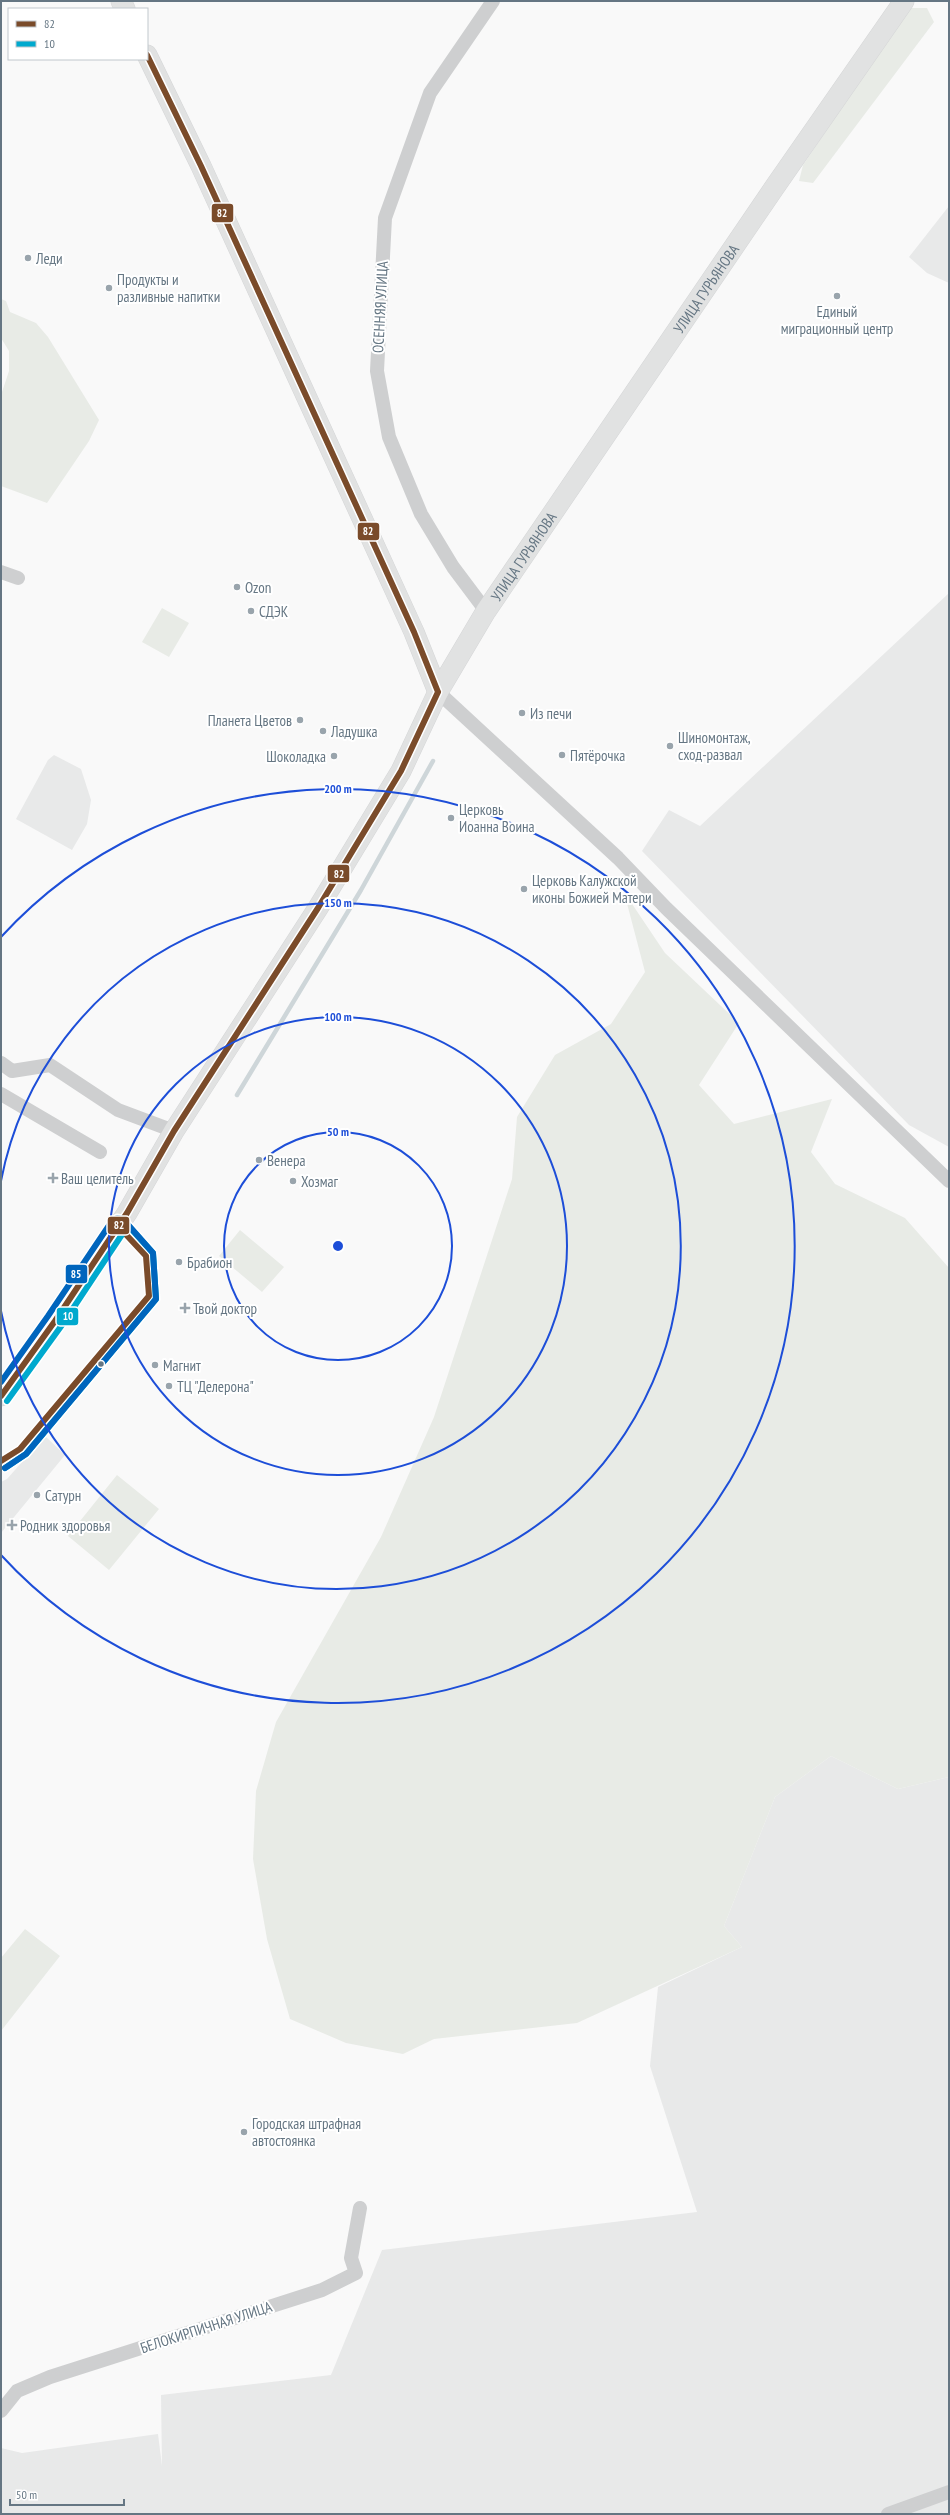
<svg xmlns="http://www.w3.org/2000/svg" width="950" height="2515" viewBox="0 0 950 2515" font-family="'PT Sans Narrow',sans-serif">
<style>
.built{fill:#e8e9e9}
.green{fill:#e8ebe6}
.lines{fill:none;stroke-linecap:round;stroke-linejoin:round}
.stream{stroke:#ced6d9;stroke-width:4.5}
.secondary-casing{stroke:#d5d6d7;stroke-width:21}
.street{stroke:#cecfd0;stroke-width:14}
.secondary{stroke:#e1e2e2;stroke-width:20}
.bus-1-casing{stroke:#fff;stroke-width:9}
.bus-2-casing{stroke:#fff;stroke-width:9}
.bus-3-casing{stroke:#fff;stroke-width:9}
.bus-1{stroke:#7a4b2a;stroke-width:6}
.bus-2{stroke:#00a9ce;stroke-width:6}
.bus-3{stroke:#0065bd;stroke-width:6}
.ring{fill:none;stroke:#1d4ed8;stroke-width:2}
.poi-dot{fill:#99a4ac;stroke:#fff;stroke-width:1.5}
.bus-dot{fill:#657683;stroke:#fff;stroke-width:1.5}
.labels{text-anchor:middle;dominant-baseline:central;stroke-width:4;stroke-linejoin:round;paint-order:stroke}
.poi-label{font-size:15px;fill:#657683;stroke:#fff;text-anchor:start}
.street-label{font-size:15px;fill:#657683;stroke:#fff}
.centre{fill:#1d4ed8;stroke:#fff;stroke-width:2}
.ring-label{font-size:12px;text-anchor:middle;font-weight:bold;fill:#1d4ed8;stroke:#fff;stroke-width:4;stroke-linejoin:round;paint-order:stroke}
.line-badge{stroke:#fff;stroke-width:1.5}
.badge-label{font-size:11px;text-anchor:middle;font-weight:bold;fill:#fff}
</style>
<rect width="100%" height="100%" fill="#f9f9f9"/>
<path class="built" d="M 949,206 L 949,283 L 927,273 L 909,257 Z
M 949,593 L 949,1147 L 909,1125 L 642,851 L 669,810 L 700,826 Z
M 54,755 L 81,769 L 91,800 L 87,824 L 72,850 L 16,819 L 48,760 Z
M 45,1436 L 65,1455 L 1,1533 L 1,1482 L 7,1479 Z
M 831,1756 L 898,1789 L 949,1777 L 949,2514 L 1,2514 L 1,2448 L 22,2453 L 158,2434 L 162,2466 L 161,2395 L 331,2375 L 382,2250 L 697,2212 L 650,2066 L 658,1987 L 742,1947 L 724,1926 L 775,1797 Z"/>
<path class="green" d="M 909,8 L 927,8 L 934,22 L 813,183 L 799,181 L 803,165 Z
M 1,299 L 6,301 L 10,312 L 36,323 L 48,337 L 99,420 L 89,441 L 47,503 L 1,486 L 1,395 L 9,371 L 9,351 L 1,338 Z
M 162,608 L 189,623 L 169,657 L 142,642 Z
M 624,892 L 665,953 L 739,1023 L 699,1085 L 734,1124 L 832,1099 L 811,1152 L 835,1184 L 905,1218 L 949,1268 L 949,1777 L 898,1789 L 831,1756 L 775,1797 L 724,1926 L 742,1947 L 577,2023 L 434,2039 L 403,2054 L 346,2043 L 290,2019 L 267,1939 L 253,1859 L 256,1791 L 276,1722 L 381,1537 L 434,1417 L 512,1179 L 517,1117 L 555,1055 L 611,1024 L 645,972 Z
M 240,1230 L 284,1267 L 262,1292 L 219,1256 Z
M 117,1475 L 159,1509 L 109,1570 L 68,1536 Z
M 25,1929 L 60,1956 L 1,2031 L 1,1958 Z"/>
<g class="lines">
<path class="stream" d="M 237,1095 L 361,890 L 433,761"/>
<g class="secondary-casing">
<g id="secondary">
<path d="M 121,1 L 125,9"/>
<path d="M 147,55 L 201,166 L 414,632 L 438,692"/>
<path id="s1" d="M 1,1396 L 55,1321 L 127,1213 L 174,1131 L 318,908 L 401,771 L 438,692 L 486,611 L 774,188 L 904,1"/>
</g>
</g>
<path class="street" d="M 1,572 L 18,578
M 486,611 L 453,567 L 421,514 L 389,437 L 377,371 L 385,218 L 430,93 L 493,1
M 438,692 L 618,858 L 666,908 L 949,1181
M 1,1063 L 12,1071 L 50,1065 L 118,1110 L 174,1131
M 1,1094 L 100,1152
M 1,2411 L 17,2391 L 50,2377 L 322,2290 L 356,2273 L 351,2258 L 360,2208
M 888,2514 L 949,2492"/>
<use href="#secondary" class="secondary"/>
<g class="bus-1-casing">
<path id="bus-1" d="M 147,55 L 201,166 L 414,632 L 438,692
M 1,1396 L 55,1321 L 127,1213 L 174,1131 L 318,908 L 401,771 L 438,692
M 1,1461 L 20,1449 L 149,1296 L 146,1256 L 118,1226"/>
</g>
<g class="bus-2-casing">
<path id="bus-2" d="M 7,1401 L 62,1325 L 125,1230
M 5,1468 L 26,1454 L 156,1299 L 153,1253 L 124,1221"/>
</g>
<g class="bus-3-casing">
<path id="bus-3" d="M 1,1382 L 48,1316 L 112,1221 L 117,1218 L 123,1219 L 153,1253 L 156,1299 L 26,1454 L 5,1468"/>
</g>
<use href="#bus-1" class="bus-1"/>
<use href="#bus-2" class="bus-2"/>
<use href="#bus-3" class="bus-3"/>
</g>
<g class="ring">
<circle cx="338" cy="1246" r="114"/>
<circle cx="338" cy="1246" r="229"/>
<path d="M1 1181A343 343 0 1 1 1 1311"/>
<path d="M1 937A457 457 0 1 1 1 1555"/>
</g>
<g class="poi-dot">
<circle cx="28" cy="258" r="4"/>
<circle cx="109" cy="288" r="4"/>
<circle cx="837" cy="296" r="4"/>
<circle cx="237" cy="587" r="4"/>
<circle cx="251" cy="611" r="4"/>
<circle cx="522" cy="713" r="4"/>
<circle cx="300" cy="720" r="4"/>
<circle cx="323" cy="731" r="4"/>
<circle cx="670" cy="746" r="4"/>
<circle cx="562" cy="755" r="4"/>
<circle cx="334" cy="756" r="4"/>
<circle cx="451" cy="818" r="4"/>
<circle cx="524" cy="889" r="4"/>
<circle cx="259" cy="1160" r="4"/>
<path d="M51 1172h4v4h4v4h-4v4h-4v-4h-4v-4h4z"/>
<circle cx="293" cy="1181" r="4"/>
<circle cx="179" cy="1262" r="4"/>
<path d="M183 1302h4v4h4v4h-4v4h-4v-4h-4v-4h4z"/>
<circle cx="155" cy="1365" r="4"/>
<circle cx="169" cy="1386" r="4"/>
<circle cx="37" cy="1495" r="4"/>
<path d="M10 1519h4v4h4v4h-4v4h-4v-4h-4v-4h4z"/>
<circle cx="244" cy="2132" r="4"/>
</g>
<circle class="bus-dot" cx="101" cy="1364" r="3.5"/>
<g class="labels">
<g class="poi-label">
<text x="36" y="258">Леди</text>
<text x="117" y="279">Продукты и<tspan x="117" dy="17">разливные напитки</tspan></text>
<text x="837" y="311" text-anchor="middle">Единый<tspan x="837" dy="17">миграционный центр</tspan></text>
<text x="245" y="587">Ozon</text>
<text x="259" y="611">СДЭК</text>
<text x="530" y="713">Из печи</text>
<text x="292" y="720" text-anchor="end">Планета Цветов</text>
<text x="331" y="731">Ладушка</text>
<text x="678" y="737">Шиномонтаж,<tspan x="678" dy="17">сход-развал</tspan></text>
<text x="570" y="755">Пятёрочка</text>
<text x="326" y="756" text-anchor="end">Шоколадка</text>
<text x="459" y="809">Церковь<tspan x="459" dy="17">Иоанна Воина</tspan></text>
<text x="532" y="880">Церковь Калужской<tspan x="532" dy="17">иконы Божией Матери</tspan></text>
<text x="267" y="1160">Венера</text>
<text x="61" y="1178">Ваш целитель</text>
<text x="301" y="1181">Хозмаг</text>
<text x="187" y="1262">Брабион</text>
<text x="193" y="1308">Твой доктор</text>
<text x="163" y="1365">Магнит</text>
<text x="177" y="1386">ТЦ "Делерона"</text>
<text x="45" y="1495">Сатурн</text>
<text x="20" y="1525">Родник здоровья</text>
<text x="252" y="2123">Городская штрафная<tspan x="252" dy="17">автостоянка</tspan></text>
</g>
<g class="street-label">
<text stroke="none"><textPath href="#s1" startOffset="1314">УЛИЦА ГУРЬЯНОВА</textPath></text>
<text transform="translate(380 307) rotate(-87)">ОСЕННЯЯ УЛИЦА</text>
<text stroke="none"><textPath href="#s1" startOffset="990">УЛИЦА ГУРЬЯНОВА</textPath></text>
<text transform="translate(206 2327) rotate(-18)">БЕЛОКИРПИЧНАЯ УЛИЦА</text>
</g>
</g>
<circle cx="338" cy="1246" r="6" class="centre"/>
<g class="ring-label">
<text x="338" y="793">200 m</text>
<text x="338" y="907">150 m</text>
<text x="338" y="1021">100 m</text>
<text x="338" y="1136">50 m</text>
</g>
<g class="line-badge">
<rect x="211" y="203" width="23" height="20" rx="4" fill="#7a4b2a"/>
<rect x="357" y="522" width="23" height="19" rx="4" fill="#7a4b2a"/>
<rect x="327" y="864" width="23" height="19" rx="4" fill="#7a4b2a"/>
<rect x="107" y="1216" width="23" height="19" rx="4" fill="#7a4b2a"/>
<rect x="65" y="1264" width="23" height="20" rx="4" fill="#0065bd"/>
<rect x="56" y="1307" width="23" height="19" rx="4" fill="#00a9ce"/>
</g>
<g class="badge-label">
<text x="222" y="217">82</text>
<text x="368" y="535">82</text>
<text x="339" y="878">82</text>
<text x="119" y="1229">82</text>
<text x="76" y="1278">85</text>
<text x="68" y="1320">10</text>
</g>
<rect width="950" height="2515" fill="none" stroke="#657683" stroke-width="4"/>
<rect x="8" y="8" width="140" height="52" fill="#ffffff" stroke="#c1c8cd"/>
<rect x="16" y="21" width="20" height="6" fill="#7a4b2a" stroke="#c1c8cd"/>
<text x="44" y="28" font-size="12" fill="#657683">82</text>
<rect x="16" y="41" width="20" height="6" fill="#00a9ce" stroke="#c1c8cd"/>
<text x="44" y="48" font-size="12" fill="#657683">10</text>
<path d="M10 2499v6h114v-6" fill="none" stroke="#657683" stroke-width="2"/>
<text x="16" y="2499" font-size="12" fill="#657683" stroke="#ffffff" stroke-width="3" paint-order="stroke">50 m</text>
</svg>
